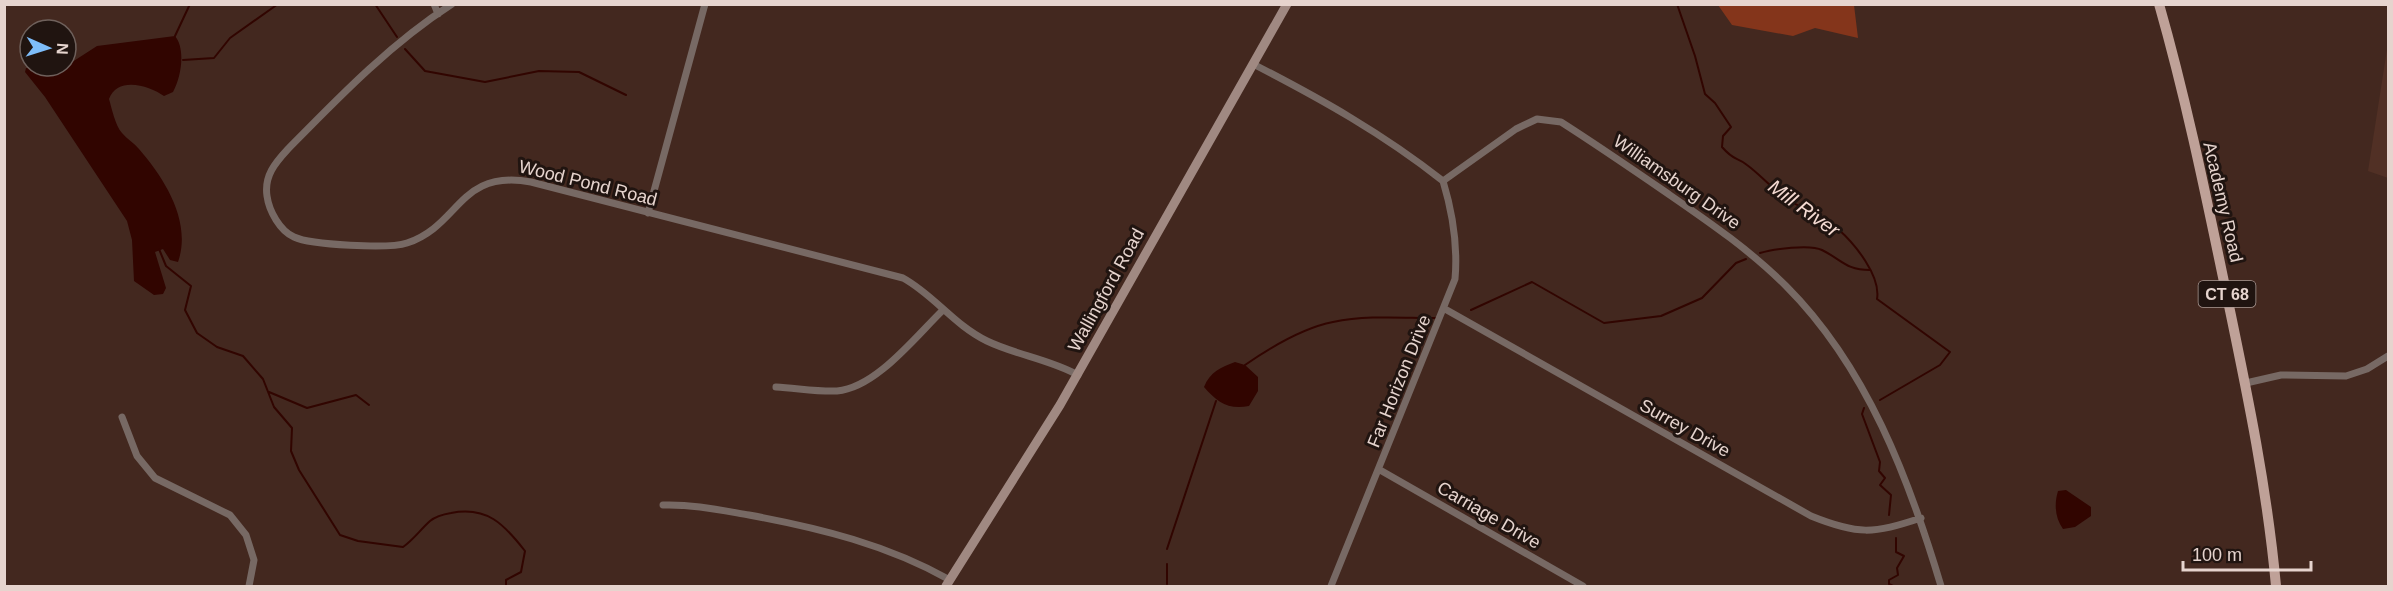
<svg xmlns="http://www.w3.org/2000/svg" width="2393" height="591" viewBox="0 0 2393 591" font-family="Arial,sans-serif">
<style>
.built{fill:#513025}
.green{fill:#84351b}
.water{fill:#310500}
.lines{fill:none;stroke-linecap:round;stroke-linejoin:round}
.stream{stroke:#310500;stroke-width:2}
.street{stroke:#776964;stroke-width:7}
.secondary{stroke:#a08982;stroke-width:9}
.primary{stroke:#bfa198;stroke-width:10}
.labels{text-anchor:middle;dominant-baseline:central;stroke-width:6;stroke-linejoin:round;paint-order:stroke}
.shield{fill:#201410;stroke:#ab9a95;stroke-width:1.5}
.shield-label{font-size:16px;font-weight:bold;fill:#e6d4ce}
.street-label{font-size:18px;fill:#e6d4ce;stroke:#201410}
.water-label{font-size:20px;font-style:italic;fill:#f4dad2;stroke:#201410}
</style>
<rect width="100%" height="100%" fill="#43281f"/>
<path class="built" d="M 2388,43 L 2388,178 L 2368,171 Z"/>
<path class="green" d="M 1718,5 L 1854,5 L 1858,38 L 1815,28 L 1793,36 L 1732,25 Z"/>
<path class="water" d="M 175,36 C 186,49 181,78 173,92 L 164,96 C 149,85 117,76 109,99 C 112,109 115,125 122,133 C 127,139 134,143 139,149 C 165,179 192,222 178,262 L 170,260 L 163,249 L 155,252 L 166,288 L 163,294 L 154,295 L 134,281 L 132,240 L 127,221 L 45,97 L 25,72 L 26,68 L 66,66 L 97,46 Z
M 1235,362 L 1245,365 L 1258,377 L 1258,391 L 1249,406 C 1228,410 1217,402 1204,387 C 1210,372 1221,367 1235,362 Z
M 2066,490 L 2091,507 L 2091,516 L 2075,527 L 2063,529 C 2055,518 2054,504 2058,491 Z"/>
<g class="lines">
<path class="stream" d="M 375,4 L 397,37
M 1677,4 L 1695,56 L 1705,94 L 1715,103 L 1731,127 L 1723,136 L 1722,147 C 1735,162 1736,156 1747,165 C 1762,176 1774,191 1790,201 C 1805,210 1825,217 1838,229 C 1855,244 1881,276 1877,299 L 1950,352 L 1940,365 L 1880,400
M 175,36 L 190,4
M 405,49 L 425,71 L 485,82 L 539,71 L 579,72 L 626,95
M 183,60 L 214,58 L 230,38 L 278,4
M 159,249 L 166,266 L 191,286 L 185,310 L 197,333 L 217,347 L 243,356 L 263,379 L 274,407 L 292,428 L 291,451 L 299,470 L 340,535 L 358,541 L 403,547 C 414,539 420,530 430,521 C 435,517 445,514 451,513 C 487,506 504,524 525,551 L 521,572 L 506,580 L 506,586
M 1760,253 C 1773,249 1810,244 1822,250 C 1842,260 1846,270 1870,270
M 1471,310 L 1532,282 L 1604,323 L 1661,316 L 1702,298 L 1736,263 L 1746,259
M 1245,365 C 1271,347 1302,328 1333,322 C 1367,315 1402,318 1436,318
M 269,392 L 307,408 L 356,395 L 369,405
M 1864,408 L 1862,414 L 1880,462 L 1879,471 L 1885,478 L 1880,485 L 1891,495 L 1889,515
M 1167,549 L 1216,401
M 1167,584 L 1167,564
M 1893,586 L 1889,584 L 1889,580 L 1898,575 L 1897,568 L 1904,556 L 1896,552 L 1896,538"/>
<path class="street" d="M 434,4 L 438,14
M 452,4 C 390,44 339,97 288,149 C 275,163 264,176 267,196 C 269,211 280,231 294,237 C 311,245 389,249 407,243 C 461,225 458,169 531,182 L 903,278 C 934,295 954,325 987,341 C 1016,355 1049,359 1078,375
M 1253,64 C 1321,99 1382,133 1443,181
M 1443,181 L 1516,129 L 1537,119 L 1561,122 C 1597,145 1632,169 1667,193 C 1709,222 1750,250 1786,286 C 1867,367 1909,479 1941,586
M 648,213 L 705,4
M 1445,309 L 1811,516 C 1858,535 1873,534 1921,518
M 2246,383 L 2281,375 L 2346,376 L 2367,369 L 2388,356
M 776,387 C 796,388 818,392 837,391 C 876,388 916,336 943,310
M 122,417 L 137,456 L 155,478 L 230,515 L 246,535 L 254,560 L 249,586
M 1380,470 L 1583,586
M 663,505 C 692,504 720,510 749,515 C 820,528 888,545 950,580
M 1331,586 L 1455,279 C 1458,245 1453,214 1443,181"/>
<path class="secondary" d="M 946,586 L 1060,405 L 1287,4"/>
<path class="primary" d="M 2159,4 C 2187,102 2207,201 2228,301 C 2248,397 2267,488 2276,586"/>
</g>
<g class="labels">
<rect class="shield" x="2198.5" y="281" width="57" height="26" rx="4.5"/>
<g class="shield-label">
<text x="2227" y="294">CT 68</text>
</g>
<g class="street-label">
<text transform="translate(1677 182) rotate(35)">Williamsburg Drive</text>
<text transform="translate(588 183) rotate(14)">Wood Pond Road</text>
<text transform="translate(2223 202) rotate(77)">Academy Road</text>
<text transform="translate(1106 290) rotate(-61)">Wallingford Road</text>
<text transform="translate(1399 381) rotate(-68)">Far Horizon Drive</text>
<text transform="translate(1685 428) rotate(29)">Surrey Drive</text>
<text transform="translate(1489 515) rotate(30)">Carriage Drive</text>
</g>
<g class="water-label">
<text transform="translate(1804 208) rotate(36)">Mill River</text>
</g>
</g>
<rect width="2393" height="591" fill="none" stroke="#e6d4ce" stroke-width="12"/>
<g transform="translate(48 48) rotate(93)"><circle r="28" fill="#201410" stroke="#6f615c" stroke-width="1.5"/>
<path d="M0-4.5L10 22L0 15L-10 22Z" fill="#7ebdf9"/>
<text y="-9" font-size="16" font-weight="bold" text-anchor="middle" fill="#e6d4ce">N</text>
</g>
<path d="M2183 561v9h128v-9" fill="none" stroke="#e6d4ce" stroke-width="3"/>
<text x="2192" y="561" font-size="18" fill="#e6d4ce" stroke="#201410" stroke-width="4.5" paint-order="stroke">100 m</text>
</svg>
